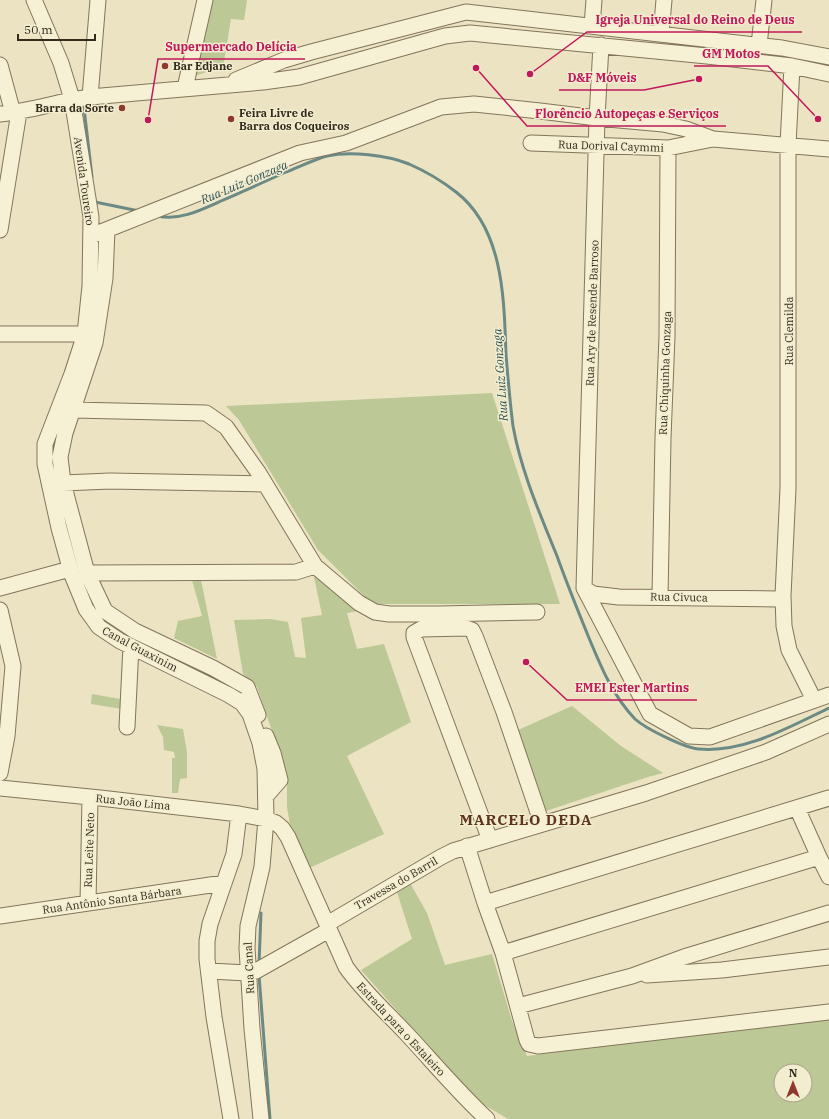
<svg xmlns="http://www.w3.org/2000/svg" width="829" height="1119" viewBox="0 0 829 1119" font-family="'IBM Plex Serif',serif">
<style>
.green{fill:#bcc896;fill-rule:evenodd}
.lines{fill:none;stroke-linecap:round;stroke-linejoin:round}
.stream{stroke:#6b8a86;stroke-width:3}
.minor-casing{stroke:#83755a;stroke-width:17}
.minor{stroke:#f6f0d4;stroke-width:15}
.poi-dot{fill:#8e382e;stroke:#f3edd0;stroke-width:1.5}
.labels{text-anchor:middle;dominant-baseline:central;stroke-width:3;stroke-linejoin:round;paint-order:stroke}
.poi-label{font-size:11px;font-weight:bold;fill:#342b1d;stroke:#f3edd0;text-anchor:start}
.street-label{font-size:11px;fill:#342b1d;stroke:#f3edd0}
.water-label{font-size:12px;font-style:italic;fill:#2d5153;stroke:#f3edd0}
.district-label{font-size:15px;font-weight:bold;letter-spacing:1px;fill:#5e341f;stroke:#f3edd0}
.leader{fill:none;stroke:#c2185b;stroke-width:1.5}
.callout-dot{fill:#c2185b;stroke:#f3edd0;stroke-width:1.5}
.callout-label{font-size:12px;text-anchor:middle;font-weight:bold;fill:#c2185b;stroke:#f3edd0;stroke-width:3;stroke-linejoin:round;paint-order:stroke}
</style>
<rect width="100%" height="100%" fill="#ebe3c1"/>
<path class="green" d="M 212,0 L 247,0 L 244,20 L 231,19 L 223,67 L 194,76 Z
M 492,393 L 560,604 L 372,604 L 318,550 L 239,420 L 226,406 Z
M 314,577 L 319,577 L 359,611 L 347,613 L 357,649 L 384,644 L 411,722 L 347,756 L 384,834 L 307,869 L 290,825 L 287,807 L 287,775 L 257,687 L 243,674 L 234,620 L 270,619 L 288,622 L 295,657 L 306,658 L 301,618 L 322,615 Z
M 192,580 L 201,580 L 217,659 L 174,638 L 178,621 L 202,616 Z
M 92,694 L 120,699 L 122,709 L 91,704 Z
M 572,706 L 621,746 L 663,773 L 648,777 L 546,811 L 518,730 Z
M 157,725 L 183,729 L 187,753 L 187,778 L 180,779 L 178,793 L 172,793 L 172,758 L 175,758 L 174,752 L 164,750 L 163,737 Z
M 410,883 L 427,913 L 445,965 L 492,954 L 512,1021 L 527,1056 L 829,1018 L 829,1119 L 508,1119 L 476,1100 L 361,970 L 412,939 L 396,889 ZM 781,1071 L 805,1071 L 805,1095 L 781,1095 Z"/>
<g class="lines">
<path class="stream" d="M 84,108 L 92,177
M 95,202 L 139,211
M 158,216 C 179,221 201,210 221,201 C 242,192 264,182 286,172 C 299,167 313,160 327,156 C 350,151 387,155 409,164 C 425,171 442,181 456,192 C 504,229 504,300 506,355 C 508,378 510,403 513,426 C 521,471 540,514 557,556 C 567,584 578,611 589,638 C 601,667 613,696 635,719 C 646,729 685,748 699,749 C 745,753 789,727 829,708
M 52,457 L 54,438
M 103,619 L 118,630 L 130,636
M 178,660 L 238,690
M 259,964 L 261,913
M 259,975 L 270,1119"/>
<g class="minor-casing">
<path id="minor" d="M 34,0 L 61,63 L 72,99 L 91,217 L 90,286 L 85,334 L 72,374 L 45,444 L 45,464 L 59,528 L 72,575 L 86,609 L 99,627 L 120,641 L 229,695 L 242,703 L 250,714 L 260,743 L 265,769 L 266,819 L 262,867 L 248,926 L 247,948 L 252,1029 L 261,1119
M 592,26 L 594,0
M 661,34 L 664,0
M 601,45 L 597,118 L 584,588 L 593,594 L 619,597 L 778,599 L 783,596
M 759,45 L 764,0
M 0,65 L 13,113
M 792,66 L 788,145 L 788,488 L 783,596 L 784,626 L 789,650 L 814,700
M 236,80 L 284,60 L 311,52 L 466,12 L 782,48 L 829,57
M 185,88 L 205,0
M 90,97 L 98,0
M 0,114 C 31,111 60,101 90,97 L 263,82 L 299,77 L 445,36 L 470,33 L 707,56 L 792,66 L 829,74
M 531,143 L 668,148 L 713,139
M 0,230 L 19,112
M 107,230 L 105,278 L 95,343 L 65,433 L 60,457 L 63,483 L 87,573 L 105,611 L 135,631 L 213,668 L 247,687 L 258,715
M 91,236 L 300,153 L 346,143 L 441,107 L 474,104 L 540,111 L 597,118 L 663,124 L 686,129 L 713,139 L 829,149
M 0,334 L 85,334
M 73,410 L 206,413 L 226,427 L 258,472 L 315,566 L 359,603 L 375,612 L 389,614 L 439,614 L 537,612
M 63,483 L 110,481 L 264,484
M 87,573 L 296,572 L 315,566
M 0,588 L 70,569
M 584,588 L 650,714 L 689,736 L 710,737 L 829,695
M 660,597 L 663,438 L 667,336 L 668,148
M 0,610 L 13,666 L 7,736 L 0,773
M 127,727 L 131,646
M 0,788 L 100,798 L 239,814 L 266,819 L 276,823 L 282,828 L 288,837 L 346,967 C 363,991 385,1011 405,1032 C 433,1062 458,1092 487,1119
M 266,796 L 280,780 L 273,753 L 266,736
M 797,808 L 819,857 L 829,877
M 490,840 L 414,637 L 414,633 L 421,629 L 466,628 L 472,630 L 475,636 L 504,712 L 542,824
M 467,846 L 485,903 L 503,953 L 527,1040 L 529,1044 L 538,1046 L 829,1012
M 88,903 L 90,797
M 485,903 L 829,798
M 0,916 L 224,883
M 327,924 L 441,857 L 453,851 L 646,793 L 766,752 L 829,724
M 503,953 L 819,857
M 209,971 L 248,973 L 256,971 L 329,930
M 647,975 L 722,970 L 829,957
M 518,1006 L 632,976 L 684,957 L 829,913
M 231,1119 L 214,1017 L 207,959 L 207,941 L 210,924 L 234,854 L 239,814"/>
</g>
<use href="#minor" class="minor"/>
</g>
<g class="poi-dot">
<circle cx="165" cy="66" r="4"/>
<circle cx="122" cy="108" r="4"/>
<circle cx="231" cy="119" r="4"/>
</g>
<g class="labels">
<g class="poi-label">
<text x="173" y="66">Bar Edjane</text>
<text x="114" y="108" text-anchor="end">Barra da Sorte</text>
<text x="239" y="113">Feira Livre de<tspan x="239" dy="13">Barra dos Coqueiros</tspan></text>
</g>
<g class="street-label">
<text transform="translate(611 146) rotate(2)">Rua Dorival Caymmi</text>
<text transform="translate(84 181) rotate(82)">Avenida Toureiro</text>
<text transform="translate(592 313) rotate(-88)">Rua Ary de Resende Barroso</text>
<text transform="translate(789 331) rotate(-90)">Rua Clemilda</text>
<text transform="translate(665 373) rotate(-88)">Rua Chiquinha Gonzaga</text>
<text transform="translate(679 597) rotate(1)">Rua Civuca</text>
<text transform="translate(140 649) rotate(28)">Canal Guaxinim</text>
<text transform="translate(133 802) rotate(6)">Rua João Lima</text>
<text transform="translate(89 850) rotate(-88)">Rua Leite Neto</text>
<text transform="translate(396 883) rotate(-30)">Travessa do Barril</text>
<text transform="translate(112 900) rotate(-8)">Rua Antônio Santa Bárbara</text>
<text transform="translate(249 968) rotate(-93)">Rua Canal</text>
<text transform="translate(401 1029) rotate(47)">Estrada para o Estaleiro</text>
</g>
<g class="water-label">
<text transform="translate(244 182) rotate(-23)">Rua Luiz Gonzaga</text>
<text transform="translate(500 375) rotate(-94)">Rua Luiz Gonzaga</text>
</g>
<g class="district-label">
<text x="526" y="819">MARCELO DEDA</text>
</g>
</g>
<path class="leader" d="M530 74L587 32H802M148 120L158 59H305M818 119L768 66H694M699 79L644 90H559M476 68L527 126H726M526 662L567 700H697"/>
<g class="callout-dot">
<circle cx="530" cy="74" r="4"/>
<circle cx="148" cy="120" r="4"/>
<circle cx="818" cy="119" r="4"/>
<circle cx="699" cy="79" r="4"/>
<circle cx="476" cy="68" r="4"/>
<circle cx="526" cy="662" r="4"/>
</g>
<g class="callout-label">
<text x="695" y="24">Igreja Universal do Reino de Deus</text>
<text x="231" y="51">Supermercado Delícia</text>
<text x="731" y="58">GM Motos</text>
<text x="602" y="82">D&amp;F Móveis</text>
<text x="627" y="118">Florêncio Autopeças e Serviços</text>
<text x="632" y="692">EMEI Ester Martins</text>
</g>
<g transform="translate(793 1083)"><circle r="19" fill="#f3edd0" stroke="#a79f88"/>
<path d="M0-3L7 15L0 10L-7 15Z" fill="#8e382e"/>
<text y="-6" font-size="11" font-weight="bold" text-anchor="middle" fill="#342b1d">N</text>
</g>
<path d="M18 34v6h77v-6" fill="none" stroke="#342b1d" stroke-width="2"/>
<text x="24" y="34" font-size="12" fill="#342b1d" stroke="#f3edd0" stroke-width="3" paint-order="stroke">50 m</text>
</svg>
